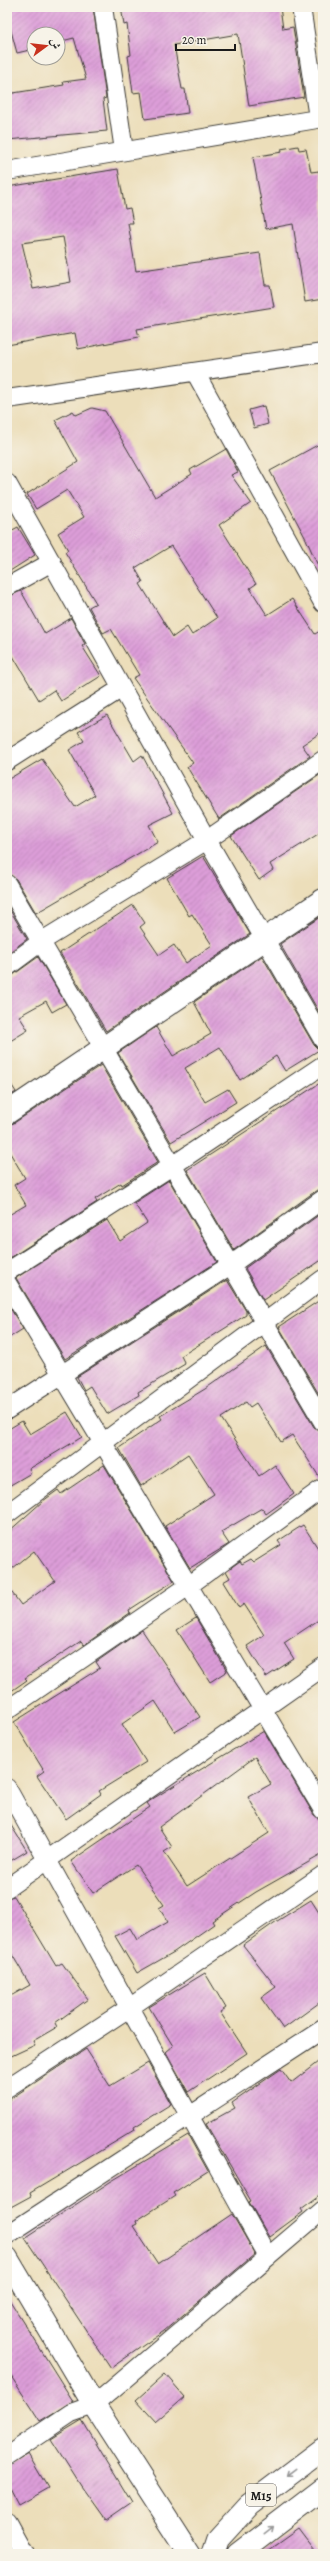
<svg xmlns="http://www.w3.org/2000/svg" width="330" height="2561" viewBox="0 0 330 2561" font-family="Alegreya,Amiri,serif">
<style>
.building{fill:url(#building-hatch);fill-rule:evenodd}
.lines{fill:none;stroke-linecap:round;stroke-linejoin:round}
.street-casing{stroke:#3b3934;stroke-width:20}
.secondary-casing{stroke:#3b3934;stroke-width:24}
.highway-casing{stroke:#3b3934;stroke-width:24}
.street{stroke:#fff;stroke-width:18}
.secondary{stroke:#fff;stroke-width:22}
.highway{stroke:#fff;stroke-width:22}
.oneway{stroke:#999}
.labels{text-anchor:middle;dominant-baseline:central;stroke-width:3;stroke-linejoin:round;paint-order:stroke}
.shield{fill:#f7f3e8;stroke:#5e5c59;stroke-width:1}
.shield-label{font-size:13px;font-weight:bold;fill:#1c1c1c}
</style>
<defs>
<pattern id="building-hatch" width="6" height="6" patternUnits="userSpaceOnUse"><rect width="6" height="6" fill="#dd9ed9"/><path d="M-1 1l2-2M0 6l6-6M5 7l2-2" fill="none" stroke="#b280af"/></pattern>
</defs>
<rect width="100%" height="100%" fill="#f7f3e8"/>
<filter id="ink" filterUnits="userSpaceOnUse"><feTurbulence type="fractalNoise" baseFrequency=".025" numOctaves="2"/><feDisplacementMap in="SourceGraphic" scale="8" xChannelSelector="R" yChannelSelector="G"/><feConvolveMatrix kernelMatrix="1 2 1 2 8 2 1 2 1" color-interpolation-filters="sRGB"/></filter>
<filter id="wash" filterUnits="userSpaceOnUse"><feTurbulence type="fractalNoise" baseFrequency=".012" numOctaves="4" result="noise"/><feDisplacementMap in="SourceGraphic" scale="16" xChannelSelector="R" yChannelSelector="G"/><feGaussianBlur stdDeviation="0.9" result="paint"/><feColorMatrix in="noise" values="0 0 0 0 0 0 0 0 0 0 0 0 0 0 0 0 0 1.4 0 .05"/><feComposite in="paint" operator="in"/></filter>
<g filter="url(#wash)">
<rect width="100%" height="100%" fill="#ecdeba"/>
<g id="blocks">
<path class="building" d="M 7,7 L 93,7 L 106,98 L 103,99 L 107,131 L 7,140 L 7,94 L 64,85 L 63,82 L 86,79 L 74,38 L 58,42 L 58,34 L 34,34 L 34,49 L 17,53 L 7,16 Z
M 121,7 L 280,7 L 283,29 L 293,27 L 304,97 L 249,106 L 238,34 L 174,45 L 182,89 L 185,89 L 188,113 L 145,119 L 141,92 L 133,93 L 128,56 L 131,55 L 127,24 L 124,25 Z
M 298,146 L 299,150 L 306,149 L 311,172 L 319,171 L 323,195 L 323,299 L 305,302 L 293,224 L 266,229 L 253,157 L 282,152 L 281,149 Z
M 118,169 L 125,209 L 130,208 L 133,223 L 128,223 L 136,271 L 260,253 L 265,285 L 270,285 L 274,307 L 137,329 L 139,337 L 78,349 L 75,333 L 7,345 L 7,187 ZM 63,237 L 71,282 L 33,289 L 22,243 Z
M 264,406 L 268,424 L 254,428 L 249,410 Z
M 92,408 L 105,411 L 155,497 L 192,474 L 190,470 L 226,449 L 238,472 L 231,475 L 251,503 L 219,525 L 256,584 L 250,588 L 267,615 L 292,599 L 315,634 L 323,629 L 323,731 L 302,745 L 310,756 L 219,819 L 187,767 L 193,763 L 133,678 L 139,675 L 111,629 L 103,633 L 89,607 L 96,603 L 65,552 L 68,550 L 58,533 L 84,517 L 67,490 L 36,509 L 27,494 L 78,462 L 55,420 L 73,411 L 76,415 ZM 171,546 L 217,618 L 192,635 L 187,627 L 173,637 L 140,584 L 143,582 L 135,568 Z
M 323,442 L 323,577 L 306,539 L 270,471 Z
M 18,527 L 35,555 L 10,571 L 11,573 L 7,575 L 7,533 Z
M 21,591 L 45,634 L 71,618 L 85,644 L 82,646 L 101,676 L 61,701 L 54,690 L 39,700 L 7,646 L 7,597 Z
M 107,715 L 134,761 L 142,755 L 173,813 L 149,825 L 158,842 L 36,913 L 16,879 L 7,874 L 7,780 L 42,759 L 75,807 L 95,795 L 69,750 L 84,741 L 78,732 Z
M 321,774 L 323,831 L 270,864 L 273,870 L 259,880 L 231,836 Z
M 203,856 L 250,934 L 106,1031 L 60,953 L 133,905 L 145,923 L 140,927 L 159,955 L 174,945 L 186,963 L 212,945 L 192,914 L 189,916 L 167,878 Z
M 7,905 L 27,939 L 7,954 Z
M 323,915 L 323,1019 L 280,944 Z
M 262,956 L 314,1045 L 319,1050 L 285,1071 L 276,1056 L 240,1080 L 220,1047 L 185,1068 L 205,1102 L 228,1089 L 236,1102 L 171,1142 L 118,1053 L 156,1027 L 173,1056 L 211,1034 L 194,1002 Z
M 38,957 L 66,1004 L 52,1012 L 46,1001 L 19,1016 L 28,1030 L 7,1043 L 7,977 L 13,975 Z
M 101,1065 L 158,1162 L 122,1185 L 121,1183 L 95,1199 L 97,1202 L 7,1260 L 7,1216 L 26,1205 L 14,1185 L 25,1178 L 7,1148 L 7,1125 L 14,1123 Z
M 7,1078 L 16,1092 L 7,1098 Z
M 323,1081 L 323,1189 L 317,1190 L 234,1250 L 187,1170 Z
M 169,1180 L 217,1262 L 65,1359 L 16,1278 L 107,1220 L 120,1241 L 147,1223 L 134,1203 Z
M 323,1212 L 323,1259 L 263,1300 L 245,1268 Z
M 227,1280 L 246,1311 L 246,1315 L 181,1356 L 185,1364 L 138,1392 L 139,1395 L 107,1414 L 90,1386 L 84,1390 L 77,1377 Z
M 323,1298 L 323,1401 L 279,1327 Z
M 7,1303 L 23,1329 L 7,1339 Z
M 266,1346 L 314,1427 L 323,1432 L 323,1478 L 320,1478 L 292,1435 L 281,1442 L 256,1403 L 250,1407 L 246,1402 L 221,1418 L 259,1476 L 275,1465 L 294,1494 L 266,1514 L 262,1508 L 221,1532 L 229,1544 L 190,1568 L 165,1526 L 214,1494 L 188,1454 L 141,1486 L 119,1448 L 162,1419 L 160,1416 L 205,1389 Z
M 67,1412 L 82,1437 L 29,1469 L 31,1473 L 7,1487 L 7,1430 L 22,1421 L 30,1434 Z
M 104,1465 L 174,1581 L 129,1610 L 130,1613 L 84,1645 L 81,1641 L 25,1678 L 27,1680 L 7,1694 L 7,1586 L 21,1605 L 55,1581 L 34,1551 L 7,1573 L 7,1533 L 43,1501 L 58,1490 L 61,1494 Z
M 303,1525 L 323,1556 L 323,1617 L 284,1643 L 294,1659 L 266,1677 L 247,1646 L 264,1635 L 244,1604 L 239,1608 L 223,1582 L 230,1578 L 226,1571 L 240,1561 L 242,1564 L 251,1559 L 254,1562 L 281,1545 L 278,1541 Z
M 196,1618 L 227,1671 L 210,1682 L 177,1630 Z
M 142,1630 L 200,1717 L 175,1732 L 155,1701 L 122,1724 L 146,1762 L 99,1791 L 101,1794 L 66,1819 L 37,1776 L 44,1771 L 14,1722 L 100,1668 L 96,1662 Z
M 264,1731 L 314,1815 L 323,1820 L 323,1854 L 256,1892 L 212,1921 L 214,1924 L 174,1952 L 137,1973 L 115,1936 L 130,1928 L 137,1940 L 168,1922 L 159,1908 L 164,1905 L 136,1865 L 93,1893 L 71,1861 L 150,1807 L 147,1803 L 154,1798 ZM 255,1757 L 271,1784 L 248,1797 L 269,1833 L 187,1886 L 164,1852 L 172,1847 L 159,1827 Z
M 7,1819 L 27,1851 L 7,1863 Z
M 14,1896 L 56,1966 L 62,1963 L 88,1999 L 55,2023 L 57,2027 L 33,2041 L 35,2045 L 7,2058 L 7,1998 L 30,1985 L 7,1946 L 7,1898 Z
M 311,1900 L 323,1919 L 323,2000 L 283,2029 L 261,1998 L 276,1987 L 243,1945 L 274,1923 Z
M 205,1973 L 226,2008 L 220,2012 L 247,2053 L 188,2092 L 166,2052 L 173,2046 L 149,2007 Z
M 86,2049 L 110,2086 L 148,2063 L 171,2104 L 134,2127 L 135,2130 L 30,2193 L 31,2196 L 7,2209 L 7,2101 Z
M 323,2058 L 323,2193 L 301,2209 L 303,2212 L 269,2237 L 249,2202 L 251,2201 L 206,2124 L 235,2108 L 232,2103 L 281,2069 L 291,2083 Z
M 188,2135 L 208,2171 L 173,2193 L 175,2196 L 136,2221 L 137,2224 L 133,2226 L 158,2264 L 232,2214 L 255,2254 L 164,2331 L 111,2368 L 25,2238 L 110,2182 Z
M 7,2296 L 73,2401 L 40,2421 L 7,2370 Z
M 165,2374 L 185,2397 L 156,2422 L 136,2400 Z
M 82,2420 L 132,2503 L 106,2521 L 81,2486 L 51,2439 Z
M 28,2454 L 48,2488 L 18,2505 L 7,2484 L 7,2466 Z
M 299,2529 L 318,2554 L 263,2554 L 278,2544 Z"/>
</g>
</g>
<g filter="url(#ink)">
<use href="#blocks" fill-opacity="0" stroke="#3b3934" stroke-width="1"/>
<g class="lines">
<g class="street-casing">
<path id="street" d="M 103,7 L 124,151
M 301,7 L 318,118
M 7,171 L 323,118
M 195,372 L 323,603
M 7,399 L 323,353
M 7,483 L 207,840 L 323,1040
M 7,587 L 52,562
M 7,761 L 122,688
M 7,884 L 323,1422
M 7,967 L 42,941 L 207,840 L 323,760
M 7,1272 L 172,1166 L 323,1065
M 7,1283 L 323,1810
M 7,1410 L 232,1264 L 323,1199
M 7,1514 L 323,1279
M 7,1710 L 187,1587 L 323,1488
M 7,1788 L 268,2257
M 7,1888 L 323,1667
M 7,2088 L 129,2008 L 323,1875
M 7,2235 L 323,2029
M 7,2456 L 71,2413 L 94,2405 L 323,2210
M 7,2523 L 24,2554"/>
</g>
<g class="secondary-casing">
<path id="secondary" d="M 7,1113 L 323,900
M 7,2258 L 94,2405 L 190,2554"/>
</g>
<g class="highway-casing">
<path id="highway" d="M 213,2554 L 218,2539 L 249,2505 L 323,2449
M 238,2554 L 323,2489"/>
</g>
<use href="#street" class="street"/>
<use href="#secondary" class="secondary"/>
<use href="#highway" class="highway"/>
</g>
<defs><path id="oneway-shaft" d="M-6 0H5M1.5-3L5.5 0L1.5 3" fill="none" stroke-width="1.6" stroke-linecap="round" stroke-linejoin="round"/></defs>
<g class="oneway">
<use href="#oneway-shaft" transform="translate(292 2472) rotate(143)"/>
<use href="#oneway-shaft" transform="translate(269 2530) rotate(-38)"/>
</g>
</g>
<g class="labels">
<rect class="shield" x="246" y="2484" width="30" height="22" rx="3"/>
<g class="shield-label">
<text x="261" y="2495">M15</text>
</g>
</g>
<rect width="330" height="2561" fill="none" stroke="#f7f3e8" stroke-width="24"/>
<g transform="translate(46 46) rotate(75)"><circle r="19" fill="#f7f3e8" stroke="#9f9d96"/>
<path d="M0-3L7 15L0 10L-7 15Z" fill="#c8321e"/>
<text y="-6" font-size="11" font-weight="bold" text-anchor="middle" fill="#1c1c1c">ش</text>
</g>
<path d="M176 44v6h59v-6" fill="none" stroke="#1c1c1c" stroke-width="2"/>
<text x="182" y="44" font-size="12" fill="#1c1c1c" stroke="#f7f3e8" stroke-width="3" paint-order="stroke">20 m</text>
</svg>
